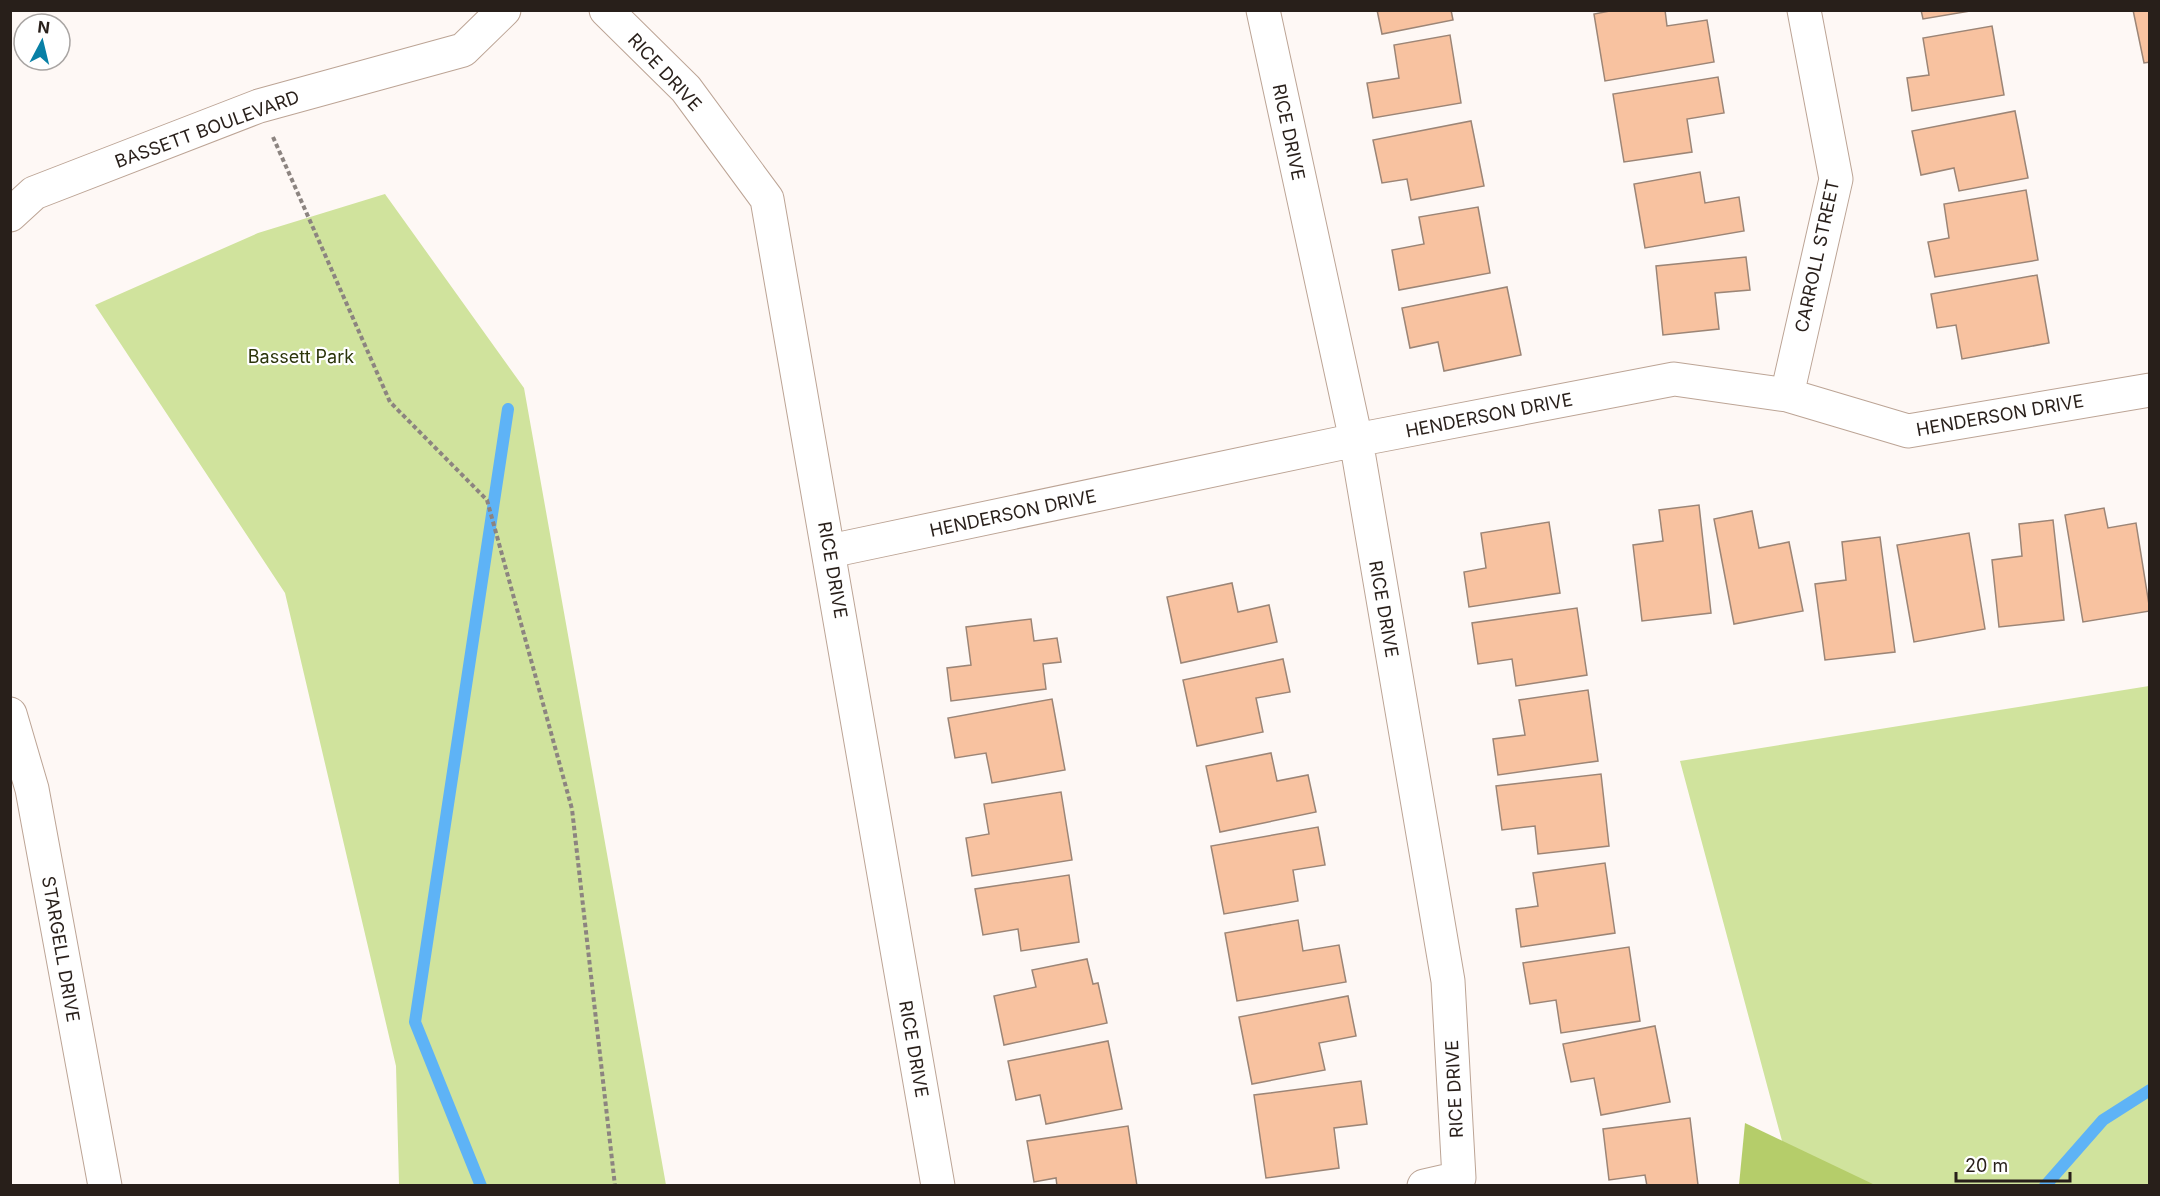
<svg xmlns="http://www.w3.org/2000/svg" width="2160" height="1196" viewBox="0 0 2160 1196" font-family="Inter,sans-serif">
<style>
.green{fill:#d0e39d}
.forest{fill:#b5cd6a}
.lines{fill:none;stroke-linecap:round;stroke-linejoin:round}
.stream{stroke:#5eb3f6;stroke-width:12}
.building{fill:#f8c2a0;stroke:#9c8576;stroke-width:1.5}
.minor-casing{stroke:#bca495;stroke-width:35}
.path{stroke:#8c8480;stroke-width:4;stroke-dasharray:4.5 3;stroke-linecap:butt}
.minor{stroke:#fff;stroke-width:33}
.labels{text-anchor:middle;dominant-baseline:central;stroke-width:4.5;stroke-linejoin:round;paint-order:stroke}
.street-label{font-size:18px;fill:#281f1a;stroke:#fff}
.park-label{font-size:18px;fill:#2c350b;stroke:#fff}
</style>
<rect width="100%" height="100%" fill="#fef8f5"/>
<path class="green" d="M 385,194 L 524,388 L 666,1185 L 399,1185 L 396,1066 L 285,593 L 95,305 L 258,233 Z
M 2149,686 L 2149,1185 L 1790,1185 L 1789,1167 L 1680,761 Z"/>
<path class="forest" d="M 1745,1123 L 1875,1185 L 1739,1185 Z"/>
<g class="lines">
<path class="stream" d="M 481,1186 L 415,1022 L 508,409
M 2045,1186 L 2103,1120 L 2150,1090"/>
</g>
<path class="building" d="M 1377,10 L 1451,10 L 1453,20 L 1382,34 Z
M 1615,10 L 1665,10 L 1667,26 L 1707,20 L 1714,62 L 1605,81 L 1594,14 Z
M 1921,10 L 1976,10 L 1923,19 Z
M 2133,10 L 2150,10 L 2150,62 L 2144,63 Z
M 1992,26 L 2004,95 L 1912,111 L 1907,78 L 1929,75 L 1923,38 Z
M 1450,35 L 1461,103 L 1373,118 L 1367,83 L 1399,78 L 1394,45 Z
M 1718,77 L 1724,113 L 1687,119 L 1692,152 L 1624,162 L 1613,94 Z
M 2015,111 L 2028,178 L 1959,191 L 1954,168 L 1921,175 L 1912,131 Z
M 1471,121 L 1484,186 L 1411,200 L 1407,179 L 1382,183 L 1373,140 Z
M 1700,172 L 1705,203 L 1739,197 L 1744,231 L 1645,248 L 1634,184 Z
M 2026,190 L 2038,260 L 1935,277 L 1928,242 L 1949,238 L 1944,204 Z
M 1478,207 L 1490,273 L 1399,290 L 1392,250 L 1424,244 L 1419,217 Z
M 1746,257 L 1750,290 L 1715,293 L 1719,329 L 1663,335 L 1656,266 Z
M 2037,275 L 2049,343 L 1962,359 L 1956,325 L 1937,328 L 1931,294 Z
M 1507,287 L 1521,355 L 1444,371 L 1438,342 L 1410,348 L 1402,308 Z
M 1699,505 L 1711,613 L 1642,621 L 1633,545 L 1663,541 L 1659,510 Z
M 2104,508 L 2108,528 L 2136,523 L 2150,611 L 2083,622 L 2065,515 Z
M 1752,511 L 1759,548 L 1789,542 L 1803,611 L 1734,624 L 1714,519 Z
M 2053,520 L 2064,620 L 1999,627 L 1992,560 L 2022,556 L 2019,524 Z
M 1549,522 L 1560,593 L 1469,607 L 1464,572 L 1486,568 L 1481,533 Z
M 1969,533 L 1985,629 L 1914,642 L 1897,545 Z
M 1880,537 L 1895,652 L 1825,660 L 1815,584 L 1846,580 L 1842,542 Z
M 1232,583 L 1238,612 L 1269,605 L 1277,642 L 1181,663 L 1167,597 Z
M 1577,608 L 1587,675 L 1516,686 L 1512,659 L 1478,664 L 1472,623 Z
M 1031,619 L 1034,641 L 1057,638 L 1061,662 L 1043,664 L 1046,689 L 951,701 L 947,668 L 971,665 L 966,627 Z
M 1283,659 L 1290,692 L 1256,698 L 1263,732 L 1197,746 L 1183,680 Z
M 1588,690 L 1598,761 L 1498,775 L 1493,739 L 1525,735 L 1519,700 Z
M 1052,699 L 1065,770 L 992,783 L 986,753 L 955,758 L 948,718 Z
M 1271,753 L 1277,781 L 1308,775 L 1316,812 L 1220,832 L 1206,766 Z
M 1601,774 L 1609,846 L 1538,854 L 1535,826 L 1502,830 L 1496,786 Z
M 1061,792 L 1072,860 L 972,876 L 966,838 L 989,834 L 984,804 Z
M 1318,827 L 1325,865 L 1293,870 L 1298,901 L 1224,914 L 1211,846 Z
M 1605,863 L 1615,933 L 1521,947 L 1516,909 L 1538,906 L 1533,873 Z
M 1069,875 L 1079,942 L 1021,951 L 1018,929 L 983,935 L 975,889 Z
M 1298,920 L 1303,951 L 1339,945 L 1346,982 L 1237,1001 L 1225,933 Z
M 1629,947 L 1640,1021 L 1561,1033 L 1556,1000 L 1530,1004 L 1523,963 Z
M 1087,959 L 1093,984 L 1098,983 L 1107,1023 L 1004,1045 L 994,996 L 1036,987 L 1032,970 Z
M 1348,996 L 1356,1036 L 1319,1043 L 1325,1070 L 1252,1084 L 1239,1017 Z
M 1655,1026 L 1670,1102 L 1601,1115 L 1594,1078 L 1571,1082 L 1563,1044 Z
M 1108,1041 L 1122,1109 L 1046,1124 L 1040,1095 L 1016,1100 L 1008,1061 Z
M 1361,1081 L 1367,1124 L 1334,1128 L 1339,1168 L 1266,1178 L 1254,1095 Z
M 1690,1118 L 1698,1185 L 1647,1186 L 1645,1175 L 1609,1180 L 1603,1129 Z
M 1128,1126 L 1137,1186 L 1057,1186 L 1056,1178 L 1034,1182 L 1027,1141 Z"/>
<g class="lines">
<g class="minor-casing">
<path id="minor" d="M 606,10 L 686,89 L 767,199 L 938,1186
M 1263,10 L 1356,440 L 1448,981 L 1459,1178 L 1424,1186
M 10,215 L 34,193 L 259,106 L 463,50 L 504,10
M 1787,395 L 1836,179 L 1804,10
M 830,551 L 1356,440 L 1674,379 L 1787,395 L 1908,431 L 2150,390
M 10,714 L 32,789 L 105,1186"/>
</g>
<path class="path" d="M 273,137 L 390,402 L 487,500 L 572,809 L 615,1186"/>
<use href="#minor" class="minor"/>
</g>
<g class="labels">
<g class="street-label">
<text transform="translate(665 72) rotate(47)">RICE DRIVE</text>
<text transform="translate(207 129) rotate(-20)">BASSETT BOULEVARD</text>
<text transform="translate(1289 132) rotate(78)">RICE DRIVE</text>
<text transform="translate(1817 256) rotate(-78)">CARROLL STREET</text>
<text transform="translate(1489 415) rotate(-11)">HENDERSON DRIVE</text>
<text transform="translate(2000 415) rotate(-10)">HENDERSON DRIVE</text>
<text transform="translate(1013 513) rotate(-12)">HENDERSON DRIVE</text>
<text transform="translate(833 570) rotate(80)">RICE DRIVE</text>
<text transform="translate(1384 609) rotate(80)">RICE DRIVE</text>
<text transform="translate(61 949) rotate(80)">STARGELL DRIVE</text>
<text transform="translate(914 1049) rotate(80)">RICE DRIVE</text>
<text transform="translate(1454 1089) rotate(-93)">RICE DRIVE</text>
</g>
<g class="park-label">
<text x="301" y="356">Bassett Park</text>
</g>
</g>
<rect width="2160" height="1196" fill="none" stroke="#281f1a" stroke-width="24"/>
<g transform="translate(42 42) rotate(7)"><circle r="28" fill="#ffffff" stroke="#a9a5a3" stroke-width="1.5"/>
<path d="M0-4.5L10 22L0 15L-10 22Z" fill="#0880a6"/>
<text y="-9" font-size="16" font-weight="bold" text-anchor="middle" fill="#281f1a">N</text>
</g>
<path d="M1956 1172v9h114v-9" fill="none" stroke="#281f1a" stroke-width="3"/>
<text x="1965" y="1172" font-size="18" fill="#281f1a" stroke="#ffffff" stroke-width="4.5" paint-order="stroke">20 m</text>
</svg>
